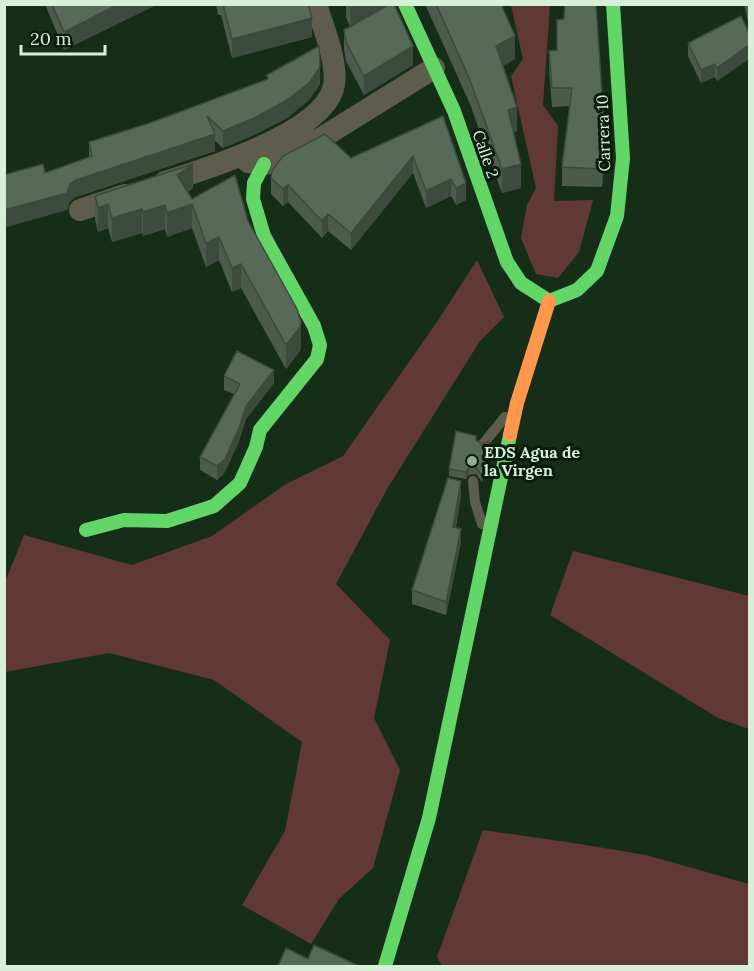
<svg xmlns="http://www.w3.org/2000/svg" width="754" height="971" viewBox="0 0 754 971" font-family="Lora,serif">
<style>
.green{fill:#603934}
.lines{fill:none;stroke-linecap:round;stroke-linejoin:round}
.lane{stroke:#5e5c4c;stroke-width:10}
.street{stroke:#5e5c4c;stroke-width:22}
.fast{stroke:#63d668;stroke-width:14}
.slow{stroke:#ff974d;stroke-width:14}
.wall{fill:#4b5b4c}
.shaded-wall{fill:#3d4a3e}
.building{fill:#576a58;stroke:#3d4a3e;stroke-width:1.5}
.poi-dot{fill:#95ac95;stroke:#091b0a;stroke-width:2}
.labels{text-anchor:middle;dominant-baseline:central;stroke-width:6;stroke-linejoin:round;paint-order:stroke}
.street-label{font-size:16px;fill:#d9f0d8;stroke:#091b0a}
.poi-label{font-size:16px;font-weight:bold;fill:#d9f0d8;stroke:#091b0a;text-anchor:start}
</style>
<rect width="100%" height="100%" fill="#162e18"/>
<path class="green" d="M 511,5 L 550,5 L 543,105 L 558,126 L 554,201 L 593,200 L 579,252 L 558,278 L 536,274 L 521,238 L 527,205 L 536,188 L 511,76 L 523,59 Z
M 477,260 L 504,317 L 480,341 L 387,489 L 336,584 L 390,640 L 374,718 L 400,770 L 373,868 L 339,899 L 311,944 L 242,905 L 285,831 L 302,742 L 214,680 L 109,653 L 5,672 L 5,582 L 24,535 L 132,565 L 212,536 L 286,484 L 343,456 L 437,322 Z
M 573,551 L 749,596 L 749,729 L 718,718 L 550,615 Z
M 483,830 L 580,844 L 646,855 L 749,884 L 749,966 L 442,966 L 437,957 Z"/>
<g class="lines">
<path class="lane" d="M 483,444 L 505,417
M 473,481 L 475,502 L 482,524"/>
<path class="street" d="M 248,162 L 264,164 L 274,162 L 323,137 L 434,68
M 165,182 C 206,169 320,134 333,89 C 340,67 323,27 316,4
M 80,210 L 125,195"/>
<path class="fast" d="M 405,4 L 454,111 L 507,262 L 521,283 L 549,301
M 549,301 L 577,290 L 597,271 L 617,216 L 623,158 L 613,4
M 86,530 L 124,520 L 167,521 L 214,506 L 240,483 L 256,447 L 260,430 L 317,359 L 320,345 L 314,326 L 264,236 L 253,199 L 254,183 L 264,164
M 385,966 L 429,818 L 510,435"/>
<path class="slow" d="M 510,435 L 517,403 L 549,301"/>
</g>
<path class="wall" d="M 45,4 L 158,4 L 64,50 Z
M 216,4 L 308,4 L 312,37 L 232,58 L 221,15 L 218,15 Z
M 346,4 L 394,4 L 413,65 L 364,95 L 346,61 L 344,49 L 344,30 L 350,27 L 346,17 Z
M 425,4 L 501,4 L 515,59 L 503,66 L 517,131 L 513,132 L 521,188 L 502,193 L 470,104 Z
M 744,4 L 750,4 L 750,31 Z
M 750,35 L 750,58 L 717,81 L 715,77 L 701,83 L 688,56 L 688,43 Z
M 557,50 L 605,158 L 602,187 L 562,186 L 562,167 L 570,106 L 552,107 L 549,69 L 549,51 Z
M 267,75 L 320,84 L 309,100 L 287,118 L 254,135 L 223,148 L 215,141 L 215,151 L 76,197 L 70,201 L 67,210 L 45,173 L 89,158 L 89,142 L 150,123 L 267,80 Z
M 443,116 L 466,200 L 456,205 L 451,196 L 426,208 L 413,173 L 351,250 L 328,231 L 322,238 L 288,202 L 283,206 L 271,194 L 271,178 L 351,158 Z
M 193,188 L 188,192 L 192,199 L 248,221 L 301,346 L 300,351 L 286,369 L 241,288 L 232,292 L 219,260 L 206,267 L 192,228 L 167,237 L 165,229 L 143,236 L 142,233 L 112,242 L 108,228 L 98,232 L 95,219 L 95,196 Z
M 224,376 L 274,383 L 246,419 L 239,441 L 225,472 L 217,480 L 200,470 L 200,457 L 234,394 L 224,390 Z
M 476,440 L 489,449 L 482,482 L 476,474 L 469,475 L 466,479 L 449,476 L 449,469 Z
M 461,495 L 456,528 L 461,542 L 446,615 L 412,604 L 412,590 Z"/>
<path class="shaded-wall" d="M 119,4 L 158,4 L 64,50 L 64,32 Z
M 362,4 L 391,4 L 350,27 L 350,8 Z
M 312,18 L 312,37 L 232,58 L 232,39 Z
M 515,36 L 515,59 L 496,70 L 496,46 Z
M 750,44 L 750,58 L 717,81 L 717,68 Z
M 413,46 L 413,65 L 364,95 L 364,76 Z
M 715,64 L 715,77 L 701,83 L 701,70 Z
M 320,67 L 320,84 L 309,100 L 287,118 L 254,135 L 223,148 L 223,131 Z
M 517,107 L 517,131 L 508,134 L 508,110 Z
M 215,134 L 215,151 L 76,197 L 70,201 L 67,210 L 4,228 L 4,210 L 76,180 Z
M 605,139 L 605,158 L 602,187 L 602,169 Z
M 413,156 L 413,173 L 351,250 L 351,233 Z
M 193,164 L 193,188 L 177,198 L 177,175 Z
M 521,164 L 521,188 L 502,193 L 502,169 Z
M 451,179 L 451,196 L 426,208 L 426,191 Z
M 466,183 L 466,200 L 456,205 L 456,188 Z
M 288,185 L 288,202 L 283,206 L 283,189 Z
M 108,204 L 108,228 L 98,232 L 98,208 Z
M 192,204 L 192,228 L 167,237 L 167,213 Z
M 165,205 L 165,229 L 143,236 L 143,212 Z
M 142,209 L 142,233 L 112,242 L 112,218 Z
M 328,214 L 328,231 L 322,238 L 322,221 Z
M 219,237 L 219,260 L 206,267 L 206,243 Z
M 241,264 L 241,288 L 232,292 L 232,268 Z
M 301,322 L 301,346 L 300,351 L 286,369 L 286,345 Z
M 274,370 L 274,383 L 246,419 L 239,441 L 225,472 L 217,480 L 217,466 L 246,406 Z
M 489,442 L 489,449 L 482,482 L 482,476 Z
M 469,468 L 469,475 L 466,479 L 466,472 Z
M 461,481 L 461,495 L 453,540 L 453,527 Z
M 461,529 L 461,542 L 446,615 L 446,602 Z"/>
<path class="building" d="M 52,4 L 119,4 L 64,32 Z
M 223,4 L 308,4 L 312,18 L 232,39 Z
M 349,4 L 362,4 L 350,8 Z
M 390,4 L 394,4 L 413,46 L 364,76 L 346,42 L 344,30 Z
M 436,4 L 501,4 L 515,36 L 496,46 L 517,107 L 508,110 L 521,164 L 502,169 L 470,80 Z
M 565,4 L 596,4 L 605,139 L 602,169 L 562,167 L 572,88 L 552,88 L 549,51 L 557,50 L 557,20 L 564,19 Z
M 741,16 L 750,35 L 750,44 L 717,68 L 715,64 L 701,70 L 688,43 Z
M 319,46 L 320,67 L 309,83 L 287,100 L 254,118 L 223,131 L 207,116 L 215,134 L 76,180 L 70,184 L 67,193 L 4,210 L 4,175 L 43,164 L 45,173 L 92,156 L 89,142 L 150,123 L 268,79 L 267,75 Z
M 443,116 L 466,183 L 456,188 L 451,179 L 426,191 L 413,156 L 351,233 L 328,214 L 322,221 L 288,185 L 283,189 L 271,178 L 272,171 L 283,156 L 325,134 L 351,158 Z
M 193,164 L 177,175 L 192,199 L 235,175 L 248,221 L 297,309 L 301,322 L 300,327 L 286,345 L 241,264 L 232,268 L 219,237 L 206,243 L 192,204 L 167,213 L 165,205 L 143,212 L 142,209 L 112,218 L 108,204 L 98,208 L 95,196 Z
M 237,351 L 274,370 L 246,406 L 239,428 L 225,459 L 217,466 L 200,457 L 240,384 L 224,376 Z
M 456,431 L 476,436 L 476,440 L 481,444 L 489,442 L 482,476 L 476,467 L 469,468 L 466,472 L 449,469 Z
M 448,478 L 461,481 L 453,527 L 461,529 L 446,602 L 412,590 Z
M 314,945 L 359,966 L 278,966 L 286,948 L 308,959 Z"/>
<circle class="poi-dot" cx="472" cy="461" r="6"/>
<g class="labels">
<g class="street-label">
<text transform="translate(603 133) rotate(-92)">Carrera 10</text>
<text transform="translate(486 154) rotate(71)">Calle 2</text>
</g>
<g class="poi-label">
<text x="484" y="452">EDS Agua de<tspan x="484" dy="18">la Virgen</tspan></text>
</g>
</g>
<rect width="754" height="971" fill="none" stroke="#d9f0d8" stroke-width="12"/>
<path d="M21 45v9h84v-9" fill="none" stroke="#d9f0d8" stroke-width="3"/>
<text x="30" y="45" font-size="18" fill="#d9f0d8" stroke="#091b0a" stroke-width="4.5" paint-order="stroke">20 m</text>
</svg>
